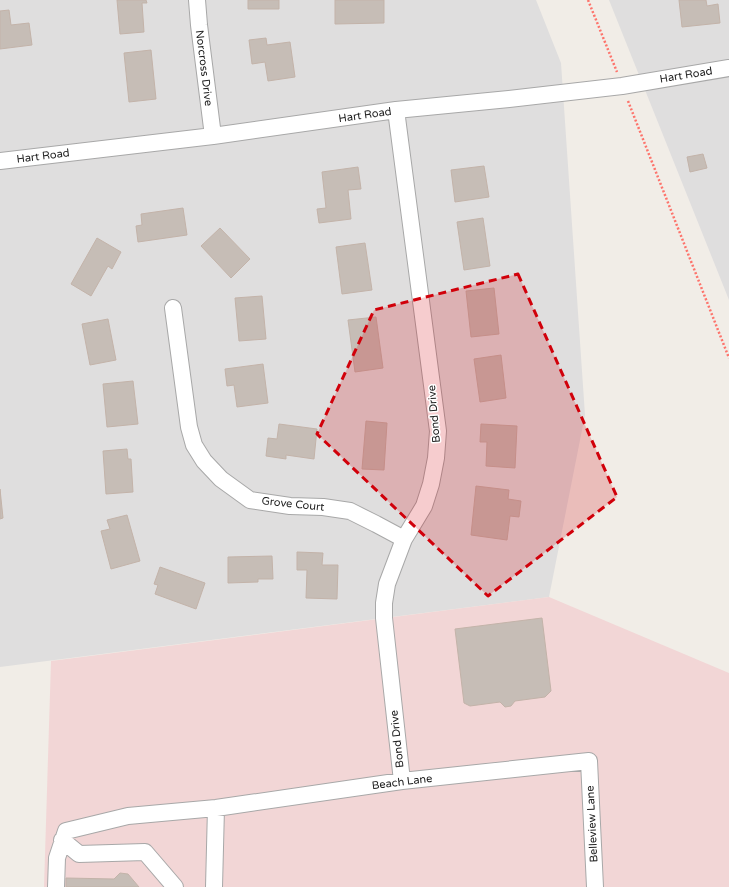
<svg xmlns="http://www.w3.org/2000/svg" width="729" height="887" viewBox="0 0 729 887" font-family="'Varela Round',sans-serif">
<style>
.residential{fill:#dfdede}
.commercial{fill:#f2d6d6}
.building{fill:#c6bdb6;stroke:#c3b3a9}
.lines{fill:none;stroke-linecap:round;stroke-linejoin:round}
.minor-casing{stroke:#a8a8a8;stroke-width:18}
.path{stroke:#fd746c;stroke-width:2.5;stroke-dasharray:2 2;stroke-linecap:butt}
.minor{stroke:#fff;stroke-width:16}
.marked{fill:#d1000a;fill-opacity:0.2;stroke:#d1000a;stroke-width:3;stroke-dasharray:8 5;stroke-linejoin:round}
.labels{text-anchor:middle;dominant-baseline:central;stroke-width:3;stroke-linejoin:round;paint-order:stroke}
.street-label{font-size:11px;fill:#212121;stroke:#fff}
</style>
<rect width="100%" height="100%" fill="#f1ede7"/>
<path class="residential" d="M 0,0 L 536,0 L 561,63 L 585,415 L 549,597 L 0,667 Z
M 609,0 L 729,0 L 729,300 Z"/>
<path class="commercial" d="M 549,597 L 729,673 L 729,887 L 44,887 L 51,661 Z"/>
<path class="building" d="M 117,0 L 146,0 L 147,3 L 142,3 L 144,32 L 120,34 Z
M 248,0 L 279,0 L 279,9 L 248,9 Z
M 335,0 L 384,0 L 384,23 L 335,24 Z
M 679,0 L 706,0 L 707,6 L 718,4 L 720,23 L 682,27 Z
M 9,10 L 11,25 L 29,23 L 32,45 L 0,49 L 0,11 Z
M 266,38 L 267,45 L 290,42 L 295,77 L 268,81 L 265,62 L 252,64 L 249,40 Z
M 151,50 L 156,99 L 129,102 L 124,53 Z
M 703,154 L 707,168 L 690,172 L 687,157 Z
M 484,166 L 489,197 L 455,202 L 451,170 Z
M 358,167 L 361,189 L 348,190 L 351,219 L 319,223 L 317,209 L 326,208 L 322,172 Z
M 183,208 L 187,235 L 138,242 L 136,226 L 142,225 L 141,214 Z
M 483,218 L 490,266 L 464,270 L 457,222 Z
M 220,228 L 250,259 L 231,278 L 201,246 Z
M 97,238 L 121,252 L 112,269 L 108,266 L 91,296 L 71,284 Z
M 365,243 L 372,290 L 342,294 L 336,247 Z
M 494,288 L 499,334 L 471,337 L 466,291 Z
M 262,296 L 266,339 L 239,341 L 235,298 Z
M 376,317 L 383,368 L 355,372 L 348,320 Z
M 108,319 L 116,360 L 90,365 L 82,324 Z
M 501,355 L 506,398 L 480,402 L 474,359 Z
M 263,364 L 268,403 L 237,407 L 234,385 L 227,386 L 225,369 Z
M 133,381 L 138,424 L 107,427 L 103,384 Z
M 366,421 L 387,423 L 384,470 L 362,469 Z
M 279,424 L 317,429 L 314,459 L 286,455 L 286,459 L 266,456 L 268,438 L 277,439 Z
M 481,424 L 517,426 L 515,468 L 486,466 L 487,442 L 480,442 Z
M 127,449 L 128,459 L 131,459 L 133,492 L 106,494 L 103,451 Z
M 476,486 L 509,490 L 508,499 L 521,501 L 519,517 L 510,516 L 507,540 L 471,535 Z
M 0,489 L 3,518 L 0,519 Z
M 127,515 L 140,561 L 111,569 L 101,531 L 110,529 L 107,520 Z
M 297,552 L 323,553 L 322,565 L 338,565 L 337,599 L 306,598 L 307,570 L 297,570 Z
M 272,556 L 273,579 L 258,579 L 258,582 L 228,583 L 228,557 Z
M 160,567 L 205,583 L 196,609 L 155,594 L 158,585 L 154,584 Z
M 542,618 L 551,691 L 545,697 L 515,701 L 511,706 L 505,707 L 500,702 L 470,706 L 464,703 L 455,629 Z
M 120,873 L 128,874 L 139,887 L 66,887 L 66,878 L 114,879 Z"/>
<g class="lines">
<g class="minor-casing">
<path id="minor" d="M 197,0 L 199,25 L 213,136
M 396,110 L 438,431 L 436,458 L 431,484 L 424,506 L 404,539 L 387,584 L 384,603 L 384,618 L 402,781
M 0,161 L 213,136 L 396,110 L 509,99 L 622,86 L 729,68
M 173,308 L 189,427 L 194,445 L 204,461 L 221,479 L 250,500 L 290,506 L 323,507 L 350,511 L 376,524 L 404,539
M 62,840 L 79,854 L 145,852 L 175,887
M 56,887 L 57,858 L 66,831 L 128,816 L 216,808 L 402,781 L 589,761 L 595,887
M 214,887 L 216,808"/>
</g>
<path class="path" d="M 588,0 L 617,72
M 628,101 L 729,358"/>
<use href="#minor" class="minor"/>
</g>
<path class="marked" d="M 518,274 L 617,497 L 488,596 L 317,434 L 374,310 Z"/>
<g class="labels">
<g class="street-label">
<text transform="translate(204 68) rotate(83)">Norcross Drive</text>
<text transform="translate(686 75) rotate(-9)">Hart Road</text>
<text transform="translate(365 115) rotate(-8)">Hart Road</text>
<text transform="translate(43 156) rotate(-7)">Hart Road</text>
<text transform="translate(434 414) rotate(-95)">Bond Drive</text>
<text transform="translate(293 504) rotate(6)">Grove Court</text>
<text transform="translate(397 739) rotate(-96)">Bond Drive</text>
<text transform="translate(402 782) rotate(-7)">Beach Lane</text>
<text transform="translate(592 824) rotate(-93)">Belleview Lane</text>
</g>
</g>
</svg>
